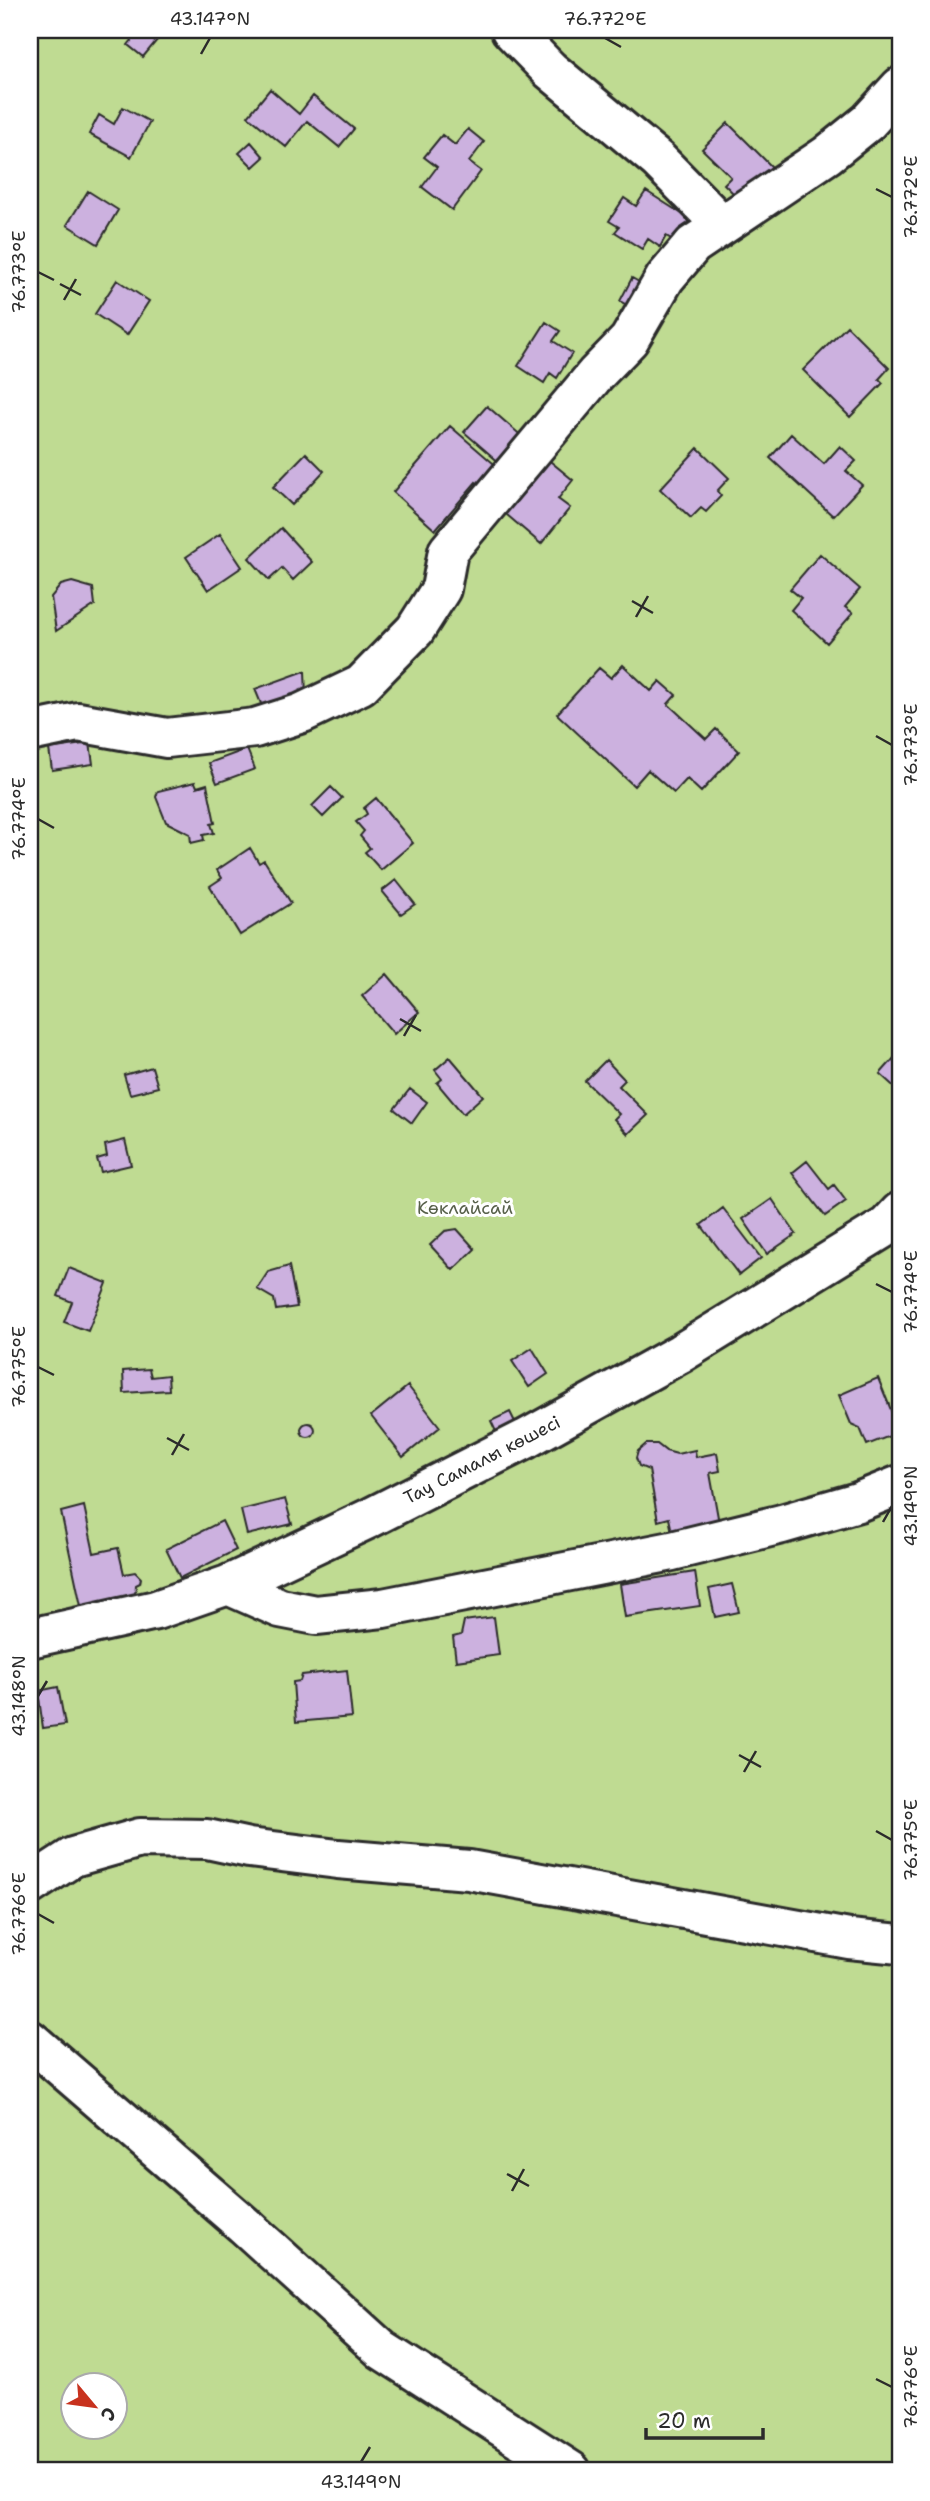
<svg xmlns="http://www.w3.org/2000/svg" width="930" height="2501" viewBox="0 0 930 2501" font-family="'Shantell Sans',sans-serif">
<style>
.green{fill:#bfdb92;stroke:#75835e;stroke-width:2;fill-rule:evenodd}
.building{fill:#ccb1df;stroke:#2b2b2b;stroke-width:2}
.lines{fill:none;stroke-linecap:round;stroke-linejoin:round}
.minor-casing{stroke:#2b2b2b;stroke-width:44}
.minor{stroke:#fff;stroke-width:38}
.ticks{fill:none;stroke:#2b2b2b;stroke-width:2.5}
.labels{text-anchor:middle;dominant-baseline:central;stroke-width:6;stroke-linejoin:round;paint-order:stroke}
.park-label{font-size:18px;fill:#57604a;stroke:#fff}
.street-label{font-size:18px;fill:#2b2b2b;stroke:#fff}
.neatline{fill:none;stroke:#2b2b2b;stroke-width:2.5}
.ticks-label{font-size:18px;text-anchor:middle;fill:#2b2b2b}
</style>
<rect width="100%" height="100%" fill="#fff"/>
<filter id="ink" filterUnits="userSpaceOnUse"><feTurbulence type="fractalNoise" baseFrequency=".0143" numOctaves="2"/><feDisplacementMap in="SourceGraphic" scale="14" xChannelSelector="R" yChannelSelector="G"/><feConvolveMatrix kernelMatrix="1 2 1 2 8 2 1 2 1" color-interpolation-filters="sRGB"/></filter>
<g filter="url(#ink)">
<path class="green" d="M 30,30 L 900,30 L 900,2471 L 30,2471 ZM 74,2386 L 116,2386 L 116,2428 L 74,2428 Z"/>
<path class="building" d="M 140,30 L 146,30 L 158,39 L 143,57 L 128,45 Z
M 270,89 L 299,114 L 313,96 L 354,129 L 339,147 L 307,121 L 286,147 L 248,116 Z
M 123,107 L 150,122 L 131,157 L 89,134 L 99,115 L 114,124 Z
M 728,123 L 772,167 L 740,200 L 724,184 L 731,177 L 702,149 Z
M 468,129 L 484,142 L 469,162 L 481,171 L 452,210 L 422,187 L 437,167 L 424,157 L 442,135 L 455,145 Z
M 251,142 L 264,157 L 253,167 L 239,153 Z
M 88,191 L 118,210 L 98,244 L 67,225 Z
M 646,191 L 693,221 L 678,243 L 666,236 L 660,247 L 648,239 L 642,249 L 615,232 L 619,227 L 609,221 L 624,198 L 636,206 Z
M 632,278 L 644,285 L 632,308 L 620,301 Z
M 117,280 L 149,301 L 127,335 L 95,314 Z
M 546,322 L 560,331 L 553,341 L 572,353 L 557,378 L 550,373 L 544,383 L 518,366 Z
M 847,326 L 889,368 L 879,379 L 883,383 L 850,417 L 803,370 Z
M 487,406 L 524,438 L 501,464 L 464,432 Z
M 450,426 L 500,469 L 483,488 L 476,482 L 435,530 L 393,492 Z
M 791,434 L 824,464 L 840,446 L 856,461 L 846,471 L 862,485 L 833,516 L 770,458 Z
M 698,448 L 729,478 L 717,491 L 721,496 L 706,512 L 701,508 L 691,518 L 660,489 Z
M 306,453 L 324,471 L 292,505 L 273,487 Z
M 545,457 L 573,480 L 558,499 L 570,508 L 541,544 L 500,509 Z
M 281,528 L 312,562 L 293,580 L 282,568 L 269,580 L 249,558 Z
M 220,534 L 242,567 L 208,590 L 186,557 Z
M 820,554 L 860,589 L 845,607 L 853,613 L 827,643 L 791,610 L 801,598 L 790,589 Z
M 72,582 L 93,588 L 95,605 L 56,631 L 51,597 L 61,585 Z
M 623,665 L 651,691 L 660,681 L 676,695 L 668,704 L 706,739 L 716,729 L 739,751 L 701,792 L 687,779 L 674,793 L 648,770 L 634,786 L 557,714 L 599,668 L 611,678 Z
M 305,671 L 306,696 L 264,711 L 255,689 Z
M 90,743 L 93,764 L 52,770 L 49,749 Z
M 247,749 L 255,769 L 217,783 L 209,763 Z
M 195,782 L 197,787 L 207,784 L 215,823 L 211,824 L 214,833 L 203,835 L 204,840 L 191,843 L 190,834 L 166,822 L 156,797 L 158,791 Z
M 331,787 L 342,798 L 323,817 L 312,806 Z
M 376,798 L 413,843 L 381,870 L 365,852 L 370,848 L 360,836 L 364,831 L 356,822 L 367,814 L 364,808 Z
M 250,848 L 259,863 L 264,860 L 291,903 L 240,935 L 210,886 L 222,878 L 217,870 Z
M 396,880 L 415,904 L 401,914 L 382,891 Z
M 387,974 L 419,1012 L 394,1034 L 362,996 Z
M 896,1056 L 900,1060 L 899,1091 L 880,1074 Z
M 450,1057 L 483,1096 L 463,1114 L 437,1083 L 442,1079 L 435,1070 Z
M 606,1060 L 625,1080 L 619,1086 L 648,1115 L 628,1134 L 614,1119 L 619,1114 L 585,1081 Z
M 152,1067 L 158,1087 L 130,1094 L 124,1075 Z
M 410,1089 L 427,1102 L 412,1123 L 394,1109 Z
M 125,1140 L 131,1165 L 101,1172 L 97,1159 L 107,1156 L 105,1145 Z
M 807,1161 L 829,1189 L 834,1185 L 846,1201 L 825,1216 L 792,1173 Z
M 772,1199 L 796,1234 L 767,1254 L 743,1219 Z
M 723,1208 L 761,1258 L 739,1275 L 701,1225 Z
M 457,1229 L 475,1249 L 453,1270 L 430,1245 L 445,1231 Z
M 289,1266 L 297,1307 L 276,1310 L 274,1299 L 257,1289 L 268,1272 Z
M 69,1268 L 107,1283 L 88,1331 L 64,1322 L 72,1302 L 58,1296 Z
M 532,1348 L 548,1374 L 529,1387 L 512,1361 Z
M 149,1369 L 151,1377 L 168,1375 L 169,1390 L 124,1393 L 123,1371 Z
M 878,1378 L 900,1432 L 867,1445 L 860,1428 L 851,1424 L 839,1395 Z
M 408,1386 L 440,1427 L 403,1457 L 371,1416 Z
M 510,1412 L 517,1426 L 498,1436 L 491,1421 Z
M301 1430a7 7 0 1 1 14 0a7 7 0 1 1-14 0Z
M 646,1444 L 657,1444 L 666,1451 L 677,1454 L 695,1450 L 696,1457 L 717,1453 L 720,1471 L 710,1473 L 719,1523 L 672,1532 L 669,1518 L 658,1521 L 649,1470 L 639,1466 L 636,1458 L 638,1451 Z
M 285,1499 L 292,1524 L 247,1535 L 241,1510 Z
M 84,1506 L 94,1553 L 118,1548 L 124,1574 L 135,1572 L 141,1578 L 140,1583 L 136,1585 L 135,1595 L 81,1606 L 61,1512 Z
M 222,1521 L 236,1550 L 180,1578 L 166,1549 Z
M 695,1572 L 700,1606 L 625,1617 L 620,1584 Z
M 732,1584 L 739,1612 L 715,1617 L 709,1589 Z
M 494,1617 L 499,1655 L 456,1661 L 453,1637 L 461,1635 L 464,1621 Z
M 347,1670 L 352,1717 L 296,1722 L 293,1682 L 300,1681 L 302,1675 Z
M 58,1687 L 65,1725 L 43,1728 L 38,1691 Z"/>
<g class="lines">
<g class="minor-casing">
<path id="minor" d="M 511,30 L 550,70 L 658,160 L 722,225
M 30,732 L 78,722 L 167,738 L 255,728 L 302,713 L 361,685 L 415,630 L 441,589 L 448,551 L 596,374 L 629,340 L 665,278 L 693,245 L 827,155 L 868,122 L 900,87
M 228,1585 L 280,1608 L 316,1615 L 383,1608 L 672,1551 L 782,1524 L 858,1502 L 900,1485
M 30,1638 L 156,1610 L 228,1585 L 370,1518 L 526,1439 L 681,1353 L 887,1226 L 900,1212
M 30,1885 L 73,1857 L 140,1838 L 207,1839 L 249,1848 L 338,1859 L 469,1870 L 849,1939 L 900,1944
M 30,2040 L 244,2225 L 382,2350 L 571,2471"/>
</g>
<use href="#minor" class="minor"/>
</g>
</g>
<path class="ticks" d="M 605,38 L 621,47M 201,54 L 210,38M 876,189 L 892,197M 38,272 L 54,280M 60,284 L 81,295M 64,300 L 76,279M 632,601 L 653,613M 636,617 L 648,596M 876,736 L 892,745M 38,819 L 54,828M 400,1019 L 421,1031M 404,1036 L 416,1015M 876,1284 L 892,1292M 38,1367 L 54,1375M 167,1438 L 189,1450M 172,1455 L 184,1434M 883,1522 L 892,1506M 38,1696 L 47,1681M 739,1755 L 761,1767M 744,1772 L 756,1751M 876,1831 L 892,1840M 38,1914 L 54,1923M 507,2174 L 529,2186M 512,2191 L 524,2169M 876,2379 L 892,2387M 361,2462 L 370,2447"/>
<g class="labels">
<g class="park-label">
<text x="465" y="1208">Көклайсай</text>
</g>
<g class="street-label">
<text transform="translate(482 1460) rotate(-27)">Тау Самалы көшесі</text>
</g>
</g>
<rect width="930" height="2501" fill="none" stroke="#fff" stroke-width="77"/>
<g transform="translate(94 2406) rotate(119)"><circle r="33" fill="#ffffff" stroke="#aaaaaa" stroke-width="2"/>
<path d="M0-5L12 26L0 18L-12 26Z" fill="#c8321e"/>
<text y="-10" font-size="19" font-weight="bold" text-anchor="middle" fill="#2b2b2b">С</text>
</g>
<path d="M646 2428v10h117v-10" fill="none" stroke="#2b2b2b" stroke-width="3.5"/>
<text x="657" y="2428" font-size="21" fill="#2b2b2b" stroke="#ffffff" stroke-width="5" paint-order="stroke">20 m</text>
<rect x="38" y="38" width="854" height="2424" class="neatline"/>
<g class="ticks-label">
<text x="210" y="25">43.147°N</text>
<text x="605" y="25">76.772°E</text>
<text transform="translate(911 197) rotate(-90)" y="6">76.772°E</text>
<text transform="translate(19 272) rotate(-90)" y="6">76.773°E</text>
<text transform="translate(911 745) rotate(-90)" y="6">76.773°E</text>
<text transform="translate(19 819) rotate(-90)" y="6">76.774°E</text>
<text transform="translate(911 1292) rotate(-90)" y="6">76.774°E</text>
<text transform="translate(19 1367) rotate(-90)" y="6">76.775°E</text>
<text transform="translate(911 1506) rotate(-90)" y="6">43.149°N</text>
<text transform="translate(19 1696) rotate(-90)" y="6">43.148°N</text>
<text transform="translate(911 1840) rotate(-90)" y="6">76.775°E</text>
<text transform="translate(19 1914) rotate(-90)" y="6">76.776°E</text>
<text transform="translate(911 2387) rotate(-90)" y="6">76.776°E</text>
<text x="361" y="2488">43.149°N</text>
</g>
</svg>
